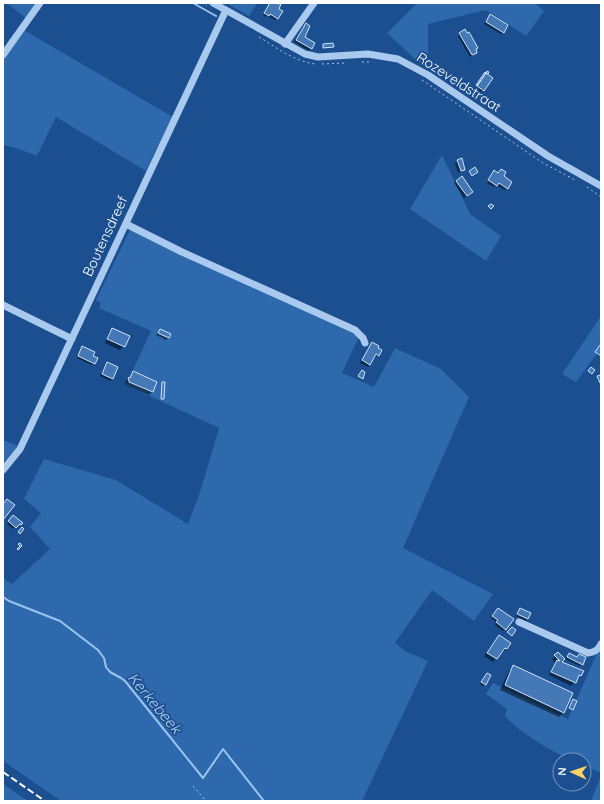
<svg xmlns="http://www.w3.org/2000/svg" width="604" height="804" viewBox="0 0 604 804" font-family="Quicksand,sans-serif">
<style>
.green{fill:#2e69ad}
.shadow{fill:#0007}
.lines{fill:none;stroke-linecap:round;stroke-linejoin:round}
.stream{stroke:#9cc4f0;stroke-width:2}
.building{fill:#4478b7;stroke:#cfe3fa}
.path{stroke:#a9c9ee;stroke-width:1;stroke-dasharray:2 3;stroke-linecap:butt}
.minor{stroke:#a9c9ee;stroke-width:7}
.rail{stroke:#fff;stroke-width:2;stroke-dasharray:7 3;stroke-linecap:butt}
.labels{text-anchor:middle;dominant-baseline:central;stroke-width:3.5;stroke-linejoin:round;paint-order:stroke}
.street-label{font-size:14px;fill:#fff;stroke:#1b4f8f}
.water-label{font-size:15px;font-style:italic;fill:#b5d3f5;stroke:#1b4f8f}
</style>
<rect width="100%" height="100%" fill="#1b4f8f"/>
<path class="green" d="M 7,3 L 40,3 L 28,20 Z
M 226,3 L 257,3 L 249,16 Z
M 417,3 L 535,3 L 544,11 L 526,36 L 486,10 L 428,24 L 428,67 L 415,59 L 387,33 Z
M 22,29 L 173,117 L 160,145 L 157,147 L 146,171 L 56,117 L 37,156 L 16,148 L 3,145 L 3,55 Z
M 442,155 L 470,214 L 501,236 L 486,261 L 410,209 Z
M 130,230 L 360,335 L 342,373 L 374,387 L 395,348 L 441,369 L 469,397 L 403,548 L 493,594 L 474,621 L 432,590 L 395,643 L 407,652 L 428,661 L 362,801 L 61,801 L 3,761 L 3,578 L 12,584 L 50,549 L 30,527 L 41,513 L 24,499 L 44,459 L 116,480 L 188,524 L 201,489 L 219,428 L 126,385 L 151,331 L 99,308 L 101,303 L 96,300 Z
M 601,316 L 601,348 L 576,382 L 562,374 Z
M 3,440 L 18,446 L 3,463 Z
M 601,644 L 601,773 L 584,765 L 584,760 C 581,760 578,760 575,760 C 560,758 512,728 505,715 L 507,709 L 486,694 L 493,683 L 568,719 Z
M 601,776 L 601,801 L 591,801 Z
M 3,784 L 28,801 L 3,801 Z"/>
<path class="shadow" d="M 271,3 L 275,5 L 277,3 L 280,5 L 277,18 L 275,20 L 267,16 L 266,17 L 263,15 Z
M 488,18 L 503,32 L 501,34 L 484,24 Z
M 304,27 L 304,38 L 314,43 L 309,51 L 294,42 Z
M 460,33 L 467,34 L 475,49 L 476,52 L 474,54 L 470,57 L 458,36 Z
M 484,77 L 484,90 L 481,92 L 476,88 Z
M 457,161 L 464,169 L 458,173 L 455,163 Z
M 492,173 L 502,176 L 507,188 L 505,190 L 496,185 L 494,187 L 487,183 Z
M 456,181 L 470,194 L 464,198 L 454,183 Z
M 113,329 L 124,346 L 120,350 L 105,343 L 109,332 Z
M 160,330 L 169,338 L 166,340 L 156,335 Z
M 372,343 L 378,355 L 376,357 L 374,356 L 368,367 L 360,363 Z
M 83,347 L 92,356 L 94,363 L 92,365 L 77,358 Z
M 107,363 L 113,378 L 110,381 L 100,376 Z
M 134,373 L 156,383 L 152,392 L 149,395 L 126,385 L 125,382 Z
M 13,517 L 22,523 L 13,529 L 7,524 Z
M 520,609 L 528,619 L 525,621 L 516,616 Z
M 496,611 L 505,629 L 503,631 L 495,625 L 496,622 L 491,618 Z
M 499,636 L 507,649 L 503,652 L 501,651 L 493,662 L 484,656 Z
M 558,653 L 561,663 L 582,671 L 571,686 L 549,675 L 555,663 L 552,659 Z
M 569,654 L 577,658 L 582,664 L 580,666 L 565,659 Z
M 514,666 L 564,712 L 559,717 L 500,690 L 509,671 Z
M 487,674 L 485,684 L 483,686 L 480,684 Z"/>
<g class="lines">
<path class="stream" d="M 193,3 L 216,16
M 3,597 L 9,601 L 60,621 L 98,650 L 104,658 L 106,667 L 110,672 L 121,678 L 125,681 L 203,778 L 223,749 L 264,801"/>
</g>
<path class="building" d="M 270,3 L 281,4 L 279,9 L 283,11 L 278,19 L 270,14 L 269,16 L 264,13 Z
M 490,14 L 508,25 L 504,33 L 486,22 Z
M 306,23 L 310,26 L 305,37 L 315,43 L 312,49 L 296,40 Z
M 465,29 L 467,33 L 469,32 L 478,48 L 476,49 L 477,53 L 472,55 L 459,33 Z
M 333,43 L 334,47 L 323,48 L 323,44 Z
M 487,71 L 489,72 L 488,74 L 486,73 L 477,86 L 476,85 L 485,72 L 486,73 Z
M 486,73 L 493,78 L 484,91 L 477,86 Z
M 462,158 L 465,170 L 461,171 L 457,160 Z
M 475,167 L 478,172 L 472,176 L 469,171 Z
M 501,169 L 506,172 L 504,176 L 512,182 L 508,189 L 499,183 L 497,186 L 488,180 L 494,170 L 498,173 Z
M 462,176 L 473,192 L 467,196 L 456,181 Z
M 491,204 L 494,206 L 491,209 L 488,206 Z
M 112,328 L 130,336 L 125,347 L 107,339 Z
M 160,329 L 171,334 L 169,338 L 158,333 Z
M 372,342 L 379,346 L 378,348 L 382,350 L 379,356 L 376,354 L 370,365 L 362,360 Z
M 600,345 L 601,345 L 601,356 L 595,352 Z
M 82,346 L 95,352 L 93,356 L 98,358 L 95,364 L 78,356 Z
M 107,362 L 118,367 L 113,379 L 102,374 Z
M 591,367 L 595,370 L 592,374 L 588,371 Z
M 362,370 L 365,372 L 363,379 L 358,376 Z
M 133,371 L 157,382 L 153,392 L 129,382 L 129,380 L 128,379 L 129,377 L 130,378 Z
M 601,375 L 601,383 L 600,383 L 597,376 Z
M 162,382 L 165,382 L 164,399 L 161,399 Z
M 7,499 L 15,505 L 3,520 L 3,504 Z
M 13,515 L 23,523 L 21,525 L 20,524 L 16,528 L 8,521 Z
M 22,527 L 24,529 L 20,534 L 18,532 Z
M 20,543 L 22,546 L 18,550 L 17,549 L 20,546 L 18,544 Z
M 498,608 L 514,619 L 506,630 L 496,622 L 498,620 L 492,616 Z
M 520,608 L 531,613 L 528,619 L 517,614 Z
M 512,627 L 516,630 L 512,636 L 507,632 Z
M 499,635 L 511,643 L 507,649 L 505,648 L 497,659 L 487,653 Z
M 558,652 L 565,659 L 562,662 L 584,671 L 581,676 L 579,675 L 576,683 L 551,672 L 557,660 L 560,661 L 554,655 Z
M 569,653 L 577,657 L 579,654 L 586,657 L 583,665 L 567,657 Z
M 513,665 L 573,693 L 564,713 L 505,685 Z
M 487,673 L 491,675 L 486,685 L 481,682 Z
M 573,699 L 577,701 L 573,710 L 569,708 Z"/>
<g class="lines">
<path class="path" d="M 202,3 L 207,6
M 259,37 C 277,48 294,61 315,64
M 362,62 L 371,62
M 322,64 L 345,63
M 422,80 L 543,163 L 575,180
M 587,187 L 601,197
M 193,786 L 206,801"/>
<path class="minor" d="M 213,3 L 305,54 L 318,57 L 368,54 L 398,59 L 428,75 L 548,156 L 601,186
M 285,44 L 314,3
M 3,55 L 40,3
M 126,224 L 182,252 L 355,330 L 363,338 L 365,343
M 3,305 L 72,339
M 3,470 L 20,449 L 226,10
M 519,622 L 588,653 C 595,652 598,650 601,644"/>
<path class="rail" d="M 3,772 L 45,801"/>
</g>
<g class="labels">
<g class="street-label">
<text transform="translate(459 82) rotate(33)">Rozeveldstraat</text>
<text transform="translate(105 236) rotate(-65)">Boutensdreef</text>
</g>
<g class="water-label">
<text transform="translate(155 703) rotate(50)">Kerkebeek</text>
</g>
</g>
<rect width="604" height="804" fill="none" stroke="#ffffff" stroke-width="8"/>
<g transform="translate(572 772) rotate(273)"><circle r="19" fill="#1b4f8f" stroke="#7695bc"/>
<path d="M0-3L7 15L0 10L-7 15Z" fill="#ffd166"/>
<text y="-6" font-size="11" font-weight="bold" text-anchor="middle" fill="#ffffff">N</text>
</g>
</svg>
